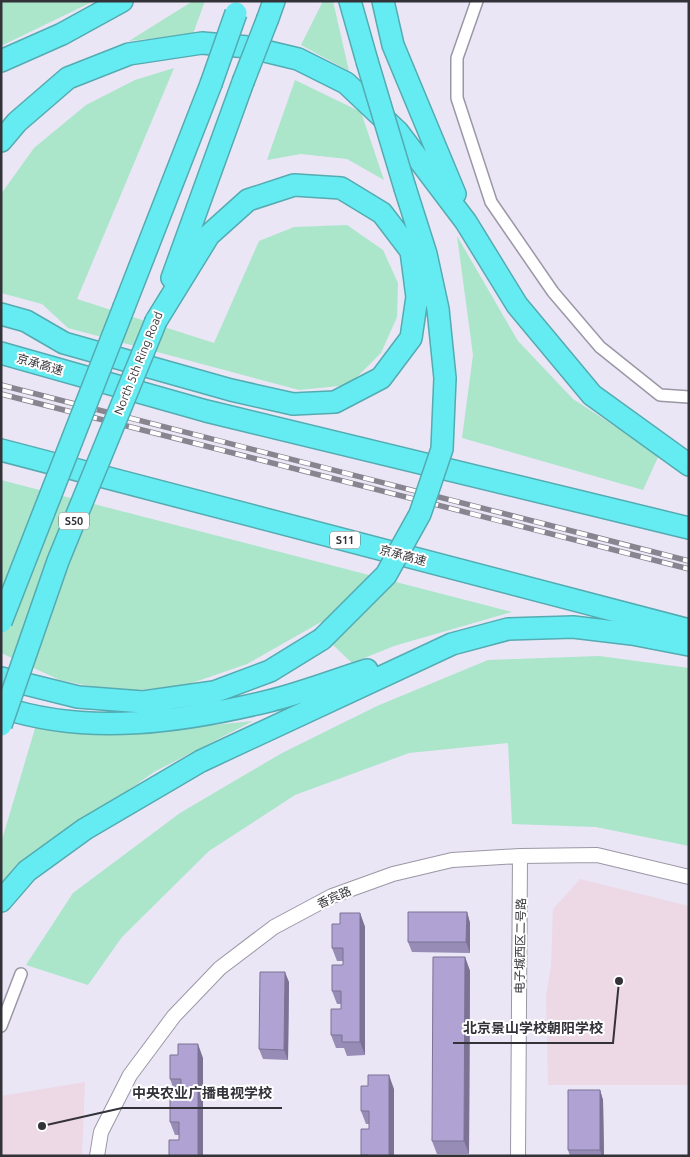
<svg xmlns="http://www.w3.org/2000/svg" width="690" height="1157" viewBox="0 0 690 1157" font-family="Ubuntu,'Noto Sans SC',sans-serif">
<style>
.education{fill:#edd8e6}
.green{fill:#abe5ca}
.lines{fill:none;stroke-linecap:round;stroke-linejoin:round}
.minor-casing{stroke:#9b97a5;stroke-width:14}
.tertiary-casing{stroke:#9b97a5;stroke-width:16}
.motorway-casing{stroke:#54abb1;stroke-width:24}
.minor{stroke:#fff;stroke-width:11}
.tertiary{stroke:#fff;stroke-width:14}
.motorway{stroke:#65ecf2;stroke-width:21}
.rail-casing{stroke:#888590;stroke-width:5.5}
.rail{stroke:#fff;stroke-width:4;stroke-dasharray:11;stroke-linecap:butt}
.motorway-bridge-casing{stroke:#54abb1;stroke-width:24;stroke-linecap:butt}
.motorway-bridge{stroke:#65ecf2;stroke-width:21}
.wall{fill:#978cb6}
.shaded-wall{fill:#7b7294}
.building{fill:#b0a3d4;stroke:#7b7294}
.labels{text-anchor:middle;dominant-baseline:central;stroke-width:4;stroke-linejoin:round;paint-order:stroke}
.shield{fill:#fff;stroke:#707074;stroke-width:1}
.shield-label{font-size:11px;font-weight:bold;fill:#333238}
.street-label{font-size:12px;fill:#333238;stroke:#fff}
.leader{fill:none;stroke:#333238;stroke-width:2}
.callout-dot{fill:#333238;stroke:#fff;stroke-width:2}
.callout-label{font-size:14px;text-anchor:middle;font-weight:bold;fill:#333238;stroke:#fff;stroke-width:4;stroke-linejoin:round;paint-order:stroke}
</style>
<rect width="100%" height="100%" fill="#eae6f5"/>
<path class="education" d="M 580,879 L 689,906 L 689,1085 L 548,1085 L 546,996 L 551,966 L 553,909 Z
M 85,1082 L 82,1156 L 1,1156 L 1,1096 Z"/>
<path class="green" d="M 1,1 L 94,1 L 1,46 Z
M 193,1 L 205,1 L 193,34 L 129,41 Z
M 323,1 L 333,1 L 349,71 L 301,45 Z
M 174,68 L 77,299 L 214,343 L 259,241 L 294,227 L 347,225 L 383,250 L 398,283 L 397,317 L 381,353 L 349,385 L 299,390 L 68,328 L 42,304 L 1,293 L 1,194 L 34,148 L 86,105 L 135,80 Z
M 295,80 L 361,112 L 384,180 L 347,159 L 301,154 L 267,160 Z
M 457,236 L 518,341 L 573,399 L 659,455 L 643,490 L 462,438 L 473,355 Z
M 1,480 L 512,612 L 394,646 L 352,663 L 332,644 L 321,622 L 247,664 L 186,685 L 119,692 L 60,680 L 1,653 Z
M 599,656 L 689,668 L 689,846 L 596,827 L 512,824 L 508,743 L 409,753 L 295,795 L 209,851 L 122,937 L 88,985 L 26,965 L 73,893 L 180,813 L 282,753 L 377,706 L 488,660 Z
M 253,721 L 154,772 L 116,799 L 1,889 L 1,843 L 36,725 L 155,731 Z"/>
<g class="lines">
<g class="minor-casing">
<path id="minor" d="M 477,1 L 457,58 L 457,98 L 491,202 L 553,292 L 600,347 L 660,395 L 689,397
M 1,1026 L 21,974"/>
</g>
<g class="tertiary-casing">
<path id="tertiary" d="M 97,1156 L 101,1132 L 130,1075 L 174,1016 L 220,968 L 274,927 L 332,896 L 393,874 L 452,860 L 520,856 L 597,855 L 689,877
M 518,1156 L 520,856"/>
</g>
<g class="motorway-casing">
<path id="motorway" d="M 350,1 L 367,61
M 383,1 L 393,45 L 455,194
M 268,18 L 274,1
M 1,61 L 62,34 L 122,1
M 1,141 L 17,122 L 68,78 L 129,54 L 202,43 L 248,47 L 298,59 L 346,83 L 398,132 L 466,222 L 517,305 L 592,395 L 689,465
M 405,188 L 426,254 L 438,309 L 445,378
M 172,278 L 243,82
M 124,307 L 211,84
M 1,314 L 26,321 L 64,343 L 231,390 L 293,404 L 335,402 L 381,378 L 411,338 L 417,297 L 411,251 L 382,213 L 341,188 L 294,185 L 248,200 L 209,235 L 156,321
M 1,353 L 206,411 L 689,528
M 1,450 L 689,630
M 1,678 L 78,697 L 143,702 L 214,692 L 270,671 L 322,639
M 1,707 C 87,736 183,722 269,701 C 302,693 335,680 367,670
M 1,901 L 27,871 L 85,829 L 201,761 L 452,644 L 508,629 L 573,627 L 632,634 L 689,645"/>
</g>
<use href="#minor" class="minor"/>
<use href="#tertiary" class="tertiary"/>
<use href="#motorway" class="motorway"/>
<g class="rail-casing">
<path id="rail" d="M 1,385 L 689,561
M 1,394 L 689,569"/>
</g>
<use href="#rail" class="rail"/>
<g class="motorway-bridge-casing">
<path id="motorway-bridge" d="M 367,61 L 405,188
M 243,82 L 268,18
M 211,84 L 236,13
M 1,622 L 124,307
M 322,639 L 386,575 L 420,514 L 442,449 L 445,378
M 1,725 L 58,561 L 156,321"/>
</g>
<use href="#motorway-bridge" class="motorway-bridge"/>
</g>
<path class="wall" d="M 467,912 L 470,923 L 470,953 L 412,952 L 408,942 Z
M 360,913 L 365,927 L 365,1055 L 347,1056 L 344,1048 L 336,1048 L 331,1035 L 341,1009 L 341,1004 L 337,1004 L 332,991 L 343,965 L 343,961 L 337,961 L 332,948 L 340,924 Z
M 465,957 L 470,971 L 469,1154 L 437,1154 L 432,1141 Z
M 289,982 L 288,1060 L 263,1059 L 259,1049 Z
M 203,1058 L 179,1140 L 179,1135 L 175,1135 L 170,1122 L 181,1096 L 181,1092 L 175,1092 L 170,1079 Z
M 394,1089 L 394,1156 L 362,1156 L 361,1155 L 369,1129 L 369,1124 L 366,1124 L 361,1111 Z
M 600,1090 L 603,1100 L 604,1156 L 570,1156 L 568,1150 Z"/>
<path class="shaded-wall" d="M 467,912 L 470,923 L 470,953 L 466,942 Z
M 360,913 L 365,927 L 365,1055 L 360,1042 Z
M 465,957 L 470,971 L 469,1154 L 464,1141 Z
M 285,972 L 289,982 L 288,1060 L 284,1050 Z
M 198,1044 L 203,1058 L 203,1156 L 198,1156 Z
M 389,1075 L 394,1089 L 394,1156 L 389,1156 Z
M 600,1090 L 603,1100 L 604,1156 L 602,1156 L 600,1150 Z"/>
<path class="building" d="M 408,912 L 467,912 L 466,942 L 408,942 Z
M 340,913 L 360,913 L 360,1042 L 342,1042 L 342,1035 L 331,1035 L 331,1009 L 341,1009 L 341,991 L 332,991 L 332,965 L 343,965 L 343,948 L 332,948 L 332,924 L 340,924 Z
M 433,957 L 465,957 L 464,1141 L 432,1141 Z
M 260,972 L 285,972 L 284,1050 L 259,1049 Z
M 178,1044 L 198,1044 L 198,1156 L 169,1156 L 169,1140 L 179,1140 L 179,1122 L 170,1122 L 170,1096 L 181,1096 L 181,1079 L 170,1079 L 170,1055 L 178,1055 Z
M 368,1075 L 389,1075 L 389,1156 L 368,1156 L 368,1155 L 361,1155 L 361,1129 L 369,1129 L 369,1111 L 361,1111 L 361,1086 L 368,1086 Z
M 568,1090 L 600,1090 L 600,1150 L 568,1150 Z"/>
<g class="labels">
<g class="shield">
<rect x="59" y="512.5" width="30" height="17" rx="4"/>
<rect x="330" y="531.5" width="30" height="17" rx="4"/>
</g>
<g class="shield-label">
<text x="74" y="521">S50</text>
<text x="345" y="540">S11</text>
</g>
<g class="street-label">
<text transform="translate(138 363) rotate(-68)">North 5th Ring Road</text>
<text transform="translate(40 364) rotate(16)">京承高速</text>
<text transform="translate(403 555) rotate(15)">京承高速</text>
<text transform="translate(334 897) rotate(-24)">香宾路</text>
<text transform="translate(520 946) rotate(-89)">电子城西区二号路</text>
</g>
</g>
<path class="leader" d="M619 981L613 1043H453M42 1126L122 1108H282"/>
<g class="callout-dot">
<circle cx="619" cy="981" r="5"/>
<circle cx="42" cy="1126" r="5"/>
</g>
<g class="callout-label">
<text x="533" y="1033">北京景山学校朝阳学校</text>
<text x="202" y="1098">中央农业广播电视学校</text>
</g>
<rect width="690" height="1157" fill="none" stroke="#333238" stroke-width="5"/>
</svg>
